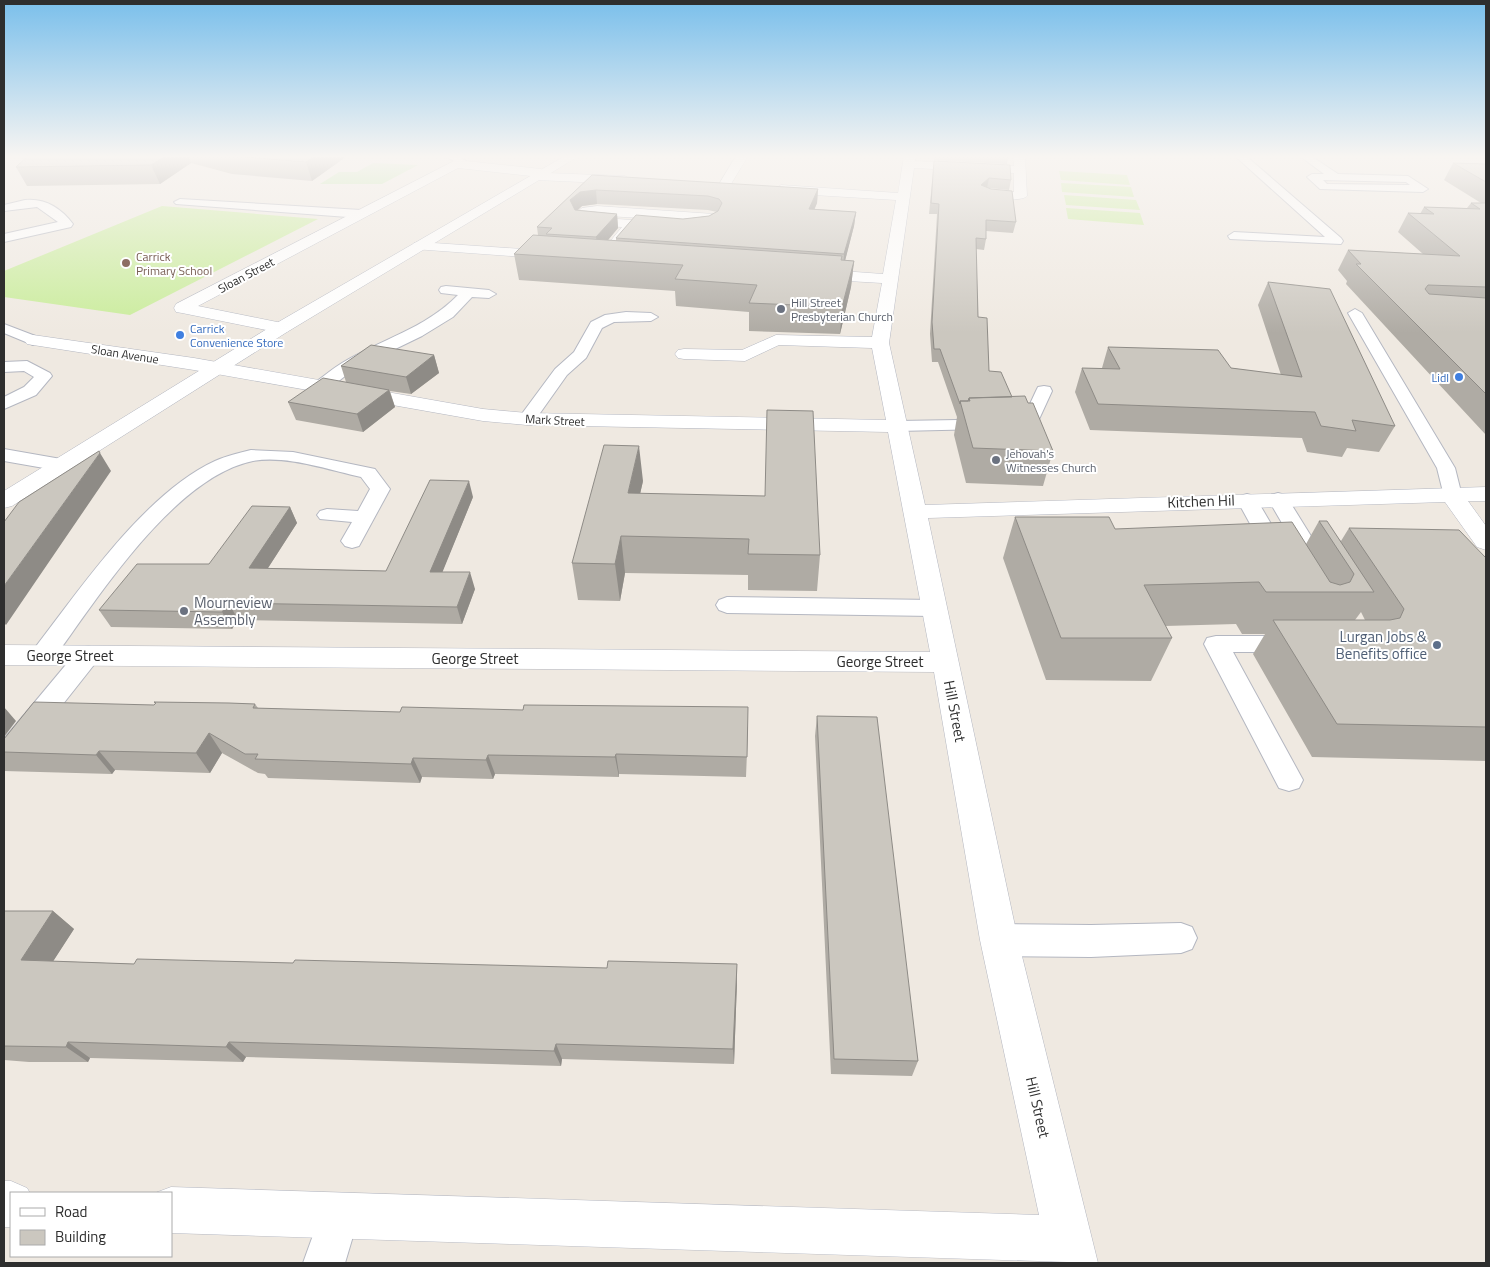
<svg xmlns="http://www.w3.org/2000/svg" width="1490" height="1267" viewBox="0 0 1490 1267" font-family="'Titillium Web',sans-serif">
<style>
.green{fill:#b6e59e}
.pitch{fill:#c9ec9a}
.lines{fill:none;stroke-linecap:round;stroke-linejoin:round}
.service-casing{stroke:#b4b7c1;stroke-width:2}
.minor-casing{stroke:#b4b7c1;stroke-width:1}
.tertiary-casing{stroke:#b4b7c1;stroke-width:1}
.service{fill:#fff;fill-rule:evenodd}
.minor{fill:#fff;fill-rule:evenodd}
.tertiary{fill:#fff;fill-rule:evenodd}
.wall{fill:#afaba4;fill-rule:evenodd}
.shaded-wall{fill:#8e8b86}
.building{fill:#cbc7bf;stroke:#8e8b86}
.education-dot{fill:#8d6e63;stroke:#fff;stroke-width:2}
.worship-dot{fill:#6b7280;stroke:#fff;stroke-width:2}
.shop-dot{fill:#3f7fe0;stroke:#fff;stroke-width:2}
.service-dot{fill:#5c6f8a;stroke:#fff;stroke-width:2}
.labels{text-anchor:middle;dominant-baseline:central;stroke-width:4;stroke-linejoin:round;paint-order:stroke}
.far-education-label{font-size:12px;fill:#785e54;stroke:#fff;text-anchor:start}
.far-street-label{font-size:12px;fill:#2e2e2e;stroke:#fff}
.far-worship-label{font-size:12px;fill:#5b616d;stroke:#fff;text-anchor:start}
.far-shop-label{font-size:12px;fill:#366cbe;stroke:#fff;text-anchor:start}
.street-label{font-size:15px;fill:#2e2e2e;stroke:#fff}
.worship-label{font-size:15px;fill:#5b616d;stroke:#fff;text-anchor:start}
.service-label{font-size:15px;fill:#4e5e75;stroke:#fff;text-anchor:end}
</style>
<rect width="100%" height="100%" fill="#efe9e1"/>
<path class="green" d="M 373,163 L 418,165 L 382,184 L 320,184 L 339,172 L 357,172 Z"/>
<path class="pitch" d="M 1059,171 L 1127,175 L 1130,185 L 1061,180 Z
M 1061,183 L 1131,187 L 1134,197 L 1062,192 Z
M 1064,195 L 1136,200 L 1140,210 L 1066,205 Z
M 162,206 L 318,219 L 130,315 L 4,297 L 4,271 Z
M 1066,208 L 1140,213 L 1144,225 L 1068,219 Z"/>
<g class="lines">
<g class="service-casing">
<path id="service" d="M 444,156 L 457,156 L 466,161 L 461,164 Z
M 1235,156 L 1246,156 L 1341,238 L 1343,241 L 1341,244 L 1230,239 L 1228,236 L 1234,232 L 1325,237 Z
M 1300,156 L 1311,156 L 1338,174 L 1408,176 L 1428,189 L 1423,192 L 1320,189 L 1307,177 L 1312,174 L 1324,174 ZM 1323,180 L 1406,182 L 1410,185 L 1327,184 Z
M 180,199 L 361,210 L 367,214 L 361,218 L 176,204 L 174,202 Z
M 25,200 C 45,198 61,208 73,224 L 71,227 L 4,242 L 4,234 L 58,222 L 37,207 L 4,211 L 4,205 Z
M 446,286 L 489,290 L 496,294 L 489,298 L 472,297 L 453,317 L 422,336 L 354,369 L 326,391 L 314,391 L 312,387 L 314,383 C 323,377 332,369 342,363 C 381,339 425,329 458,295 L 441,293 L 439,290 L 441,287 Z
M 1355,309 L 1362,313 L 1455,468 L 1462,496 L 1459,500 L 1445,500 L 1437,468 L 1348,313 Z
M 626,312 L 651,313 L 658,317 L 651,321 L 614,322 L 602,328 L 586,358 L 567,375 L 533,423 L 521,423 L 518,419 L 521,415 L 555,369 L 574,352 L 591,322 L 605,315 Z
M 4,324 L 38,337 L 41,340 L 33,345 L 4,333 Z
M 27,361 L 50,373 L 52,376 L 36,395 L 4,409 L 4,397 L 24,387 L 34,377 L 24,371 L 4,372 L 4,362 Z
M 1044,386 L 1050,387 L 1052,391 L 1035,428 L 898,431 L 892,430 L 889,426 L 892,422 L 898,421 L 1023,419 L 1036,391 L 1038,387 Z
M 4,449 L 61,459 L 68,461 L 70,465 L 68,469 L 61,471 L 4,461 Z
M 251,450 L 293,452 L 375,469 L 390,489 L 359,546 L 352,548 L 345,546 L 341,541 L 352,522 L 320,519 L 317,515 L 320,511 L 327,509 L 358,511 L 370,489 L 361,477 C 328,470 287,455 253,461 C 174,477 97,599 52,661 L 43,664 L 34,661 L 31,655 L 34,649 C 81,588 144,494 215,461 C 226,456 239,453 251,450 Z
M 1278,493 L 1285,495 L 1288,499 L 1319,549 L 1316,554 L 1308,556 L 1300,554 L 1297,549 L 1268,499 L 1271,495 Z
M 1247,494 L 1254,496 L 1257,500 L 1287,551 L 1284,556 L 1276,558 L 1268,556 L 1265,551 L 1237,500 L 1240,496 Z
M 727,597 L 933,600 L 941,603 L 945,608 L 941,613 L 933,616 L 727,613 L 719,610 L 716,605 L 719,600 Z
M 1216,636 L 1292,636 L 1301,638 L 1304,644 L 1301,650 L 1292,652 L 1233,652 L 1303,780 L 1299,788 L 1289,791 L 1279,788 L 1204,644 L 1207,638 Z
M 88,646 L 97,649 L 100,655 L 97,661 L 14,766 L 4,769 L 4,739 L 79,649 Z
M 1181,923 L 1192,927 L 1197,938 L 1192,949 L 1181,953 L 1091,957 L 999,956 L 987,951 L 983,940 L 987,929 L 999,924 L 1091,925 Z
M 339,1196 L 353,1202 L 359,1216 L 345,1263 L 303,1263 L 325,1202 Z"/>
</g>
<g class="minor-casing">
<path id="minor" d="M 736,156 L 748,156 L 728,189 L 720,189 L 718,186 Z
M 904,156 L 916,156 L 915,161 L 1014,166 L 1013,156 L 1025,156 L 1027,196 C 1022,202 986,200 981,194 L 987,190 L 1014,192 L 1014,173 L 914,168 L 889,343 L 925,505 L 1486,487 L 1486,501 L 1468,501 L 1486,526 L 1486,550 L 1477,547 L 1445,502 L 928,518 L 1018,940 L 1098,1263 L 171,1233 L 171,1193 L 155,1193 L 171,1187 L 1039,1215 L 980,940 L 934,672 L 4,665 L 4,645 L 930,652 L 888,432 L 527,425 L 483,421 L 194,370 L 33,345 L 27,344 L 24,340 L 27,336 L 33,335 L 194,358 L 483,409 L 527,413 L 886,420 L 872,348 L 779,345 L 745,361 L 684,359 L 678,358 L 675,354 L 678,350 L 684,349 L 742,350 L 776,335 L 872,337 L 882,283 L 814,279 L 806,274 L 814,269 L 883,274 L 896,200 L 781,193 L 775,189 L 781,185 L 898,193 Z
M 456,160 L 541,169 L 547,173 L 625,176 L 631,180 L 625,184 L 537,180 L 531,176 L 458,168 L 198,306 L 287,324 L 290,328 L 287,332 L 281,333 L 182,313 L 176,312 L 174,308 L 176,304 Z
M 597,206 L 714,214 L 721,218 L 716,228 L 699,233 L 685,231 L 683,228 L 685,225 L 698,225 L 706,222 L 591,215 L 588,217 L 632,220 L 639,224 L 615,253 L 610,254 L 603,250 L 622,227 L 587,225 L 575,219 L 574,215 L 582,208 Z
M 419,242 L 552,251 L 559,255 L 552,259 L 414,249 L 412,246 L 414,243 Z
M 4,1181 L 11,1181 L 27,1188 L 30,1193 L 11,1193 L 11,1227 L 4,1227 Z"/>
</g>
<g class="tertiary-casing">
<path id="tertiary" d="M 565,156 L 579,156 L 287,332 L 12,506 L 4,508 L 4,491 L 275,324 Z"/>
</g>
<use href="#service" class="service"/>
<use href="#minor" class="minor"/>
<use href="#tertiary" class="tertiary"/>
</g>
<path class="wall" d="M 28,156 L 347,156 L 312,181 L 232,174 L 191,163 L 160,184 L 27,186 L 16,167 Z
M 934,156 L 1008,156 L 1007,164 L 934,160 Z
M 934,161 L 1011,180 L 1009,190 L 989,188 L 1016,222 L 1013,233 L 986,231 L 986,239 L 984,250 L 976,249 L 978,317 L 989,371 L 1012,397 L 1053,451 L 1043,486 L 966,483 L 954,435 L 957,417 L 938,362 L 932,362 L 930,334 L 937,214 L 929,214 Z
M 1453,163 L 1486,164 L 1486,435 L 1346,284 L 1347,281 L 1338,270 L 1348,250 L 1423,254 L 1398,232 L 1408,213 L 1420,214 L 1424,207 L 1467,208 L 1471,203 L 1481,203 L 1444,180 Z
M 592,175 L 818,189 L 817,203 L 814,209 L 856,212 L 854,226 L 845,260 L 854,261 L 851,287 L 840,334 L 749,331 L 749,312 L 676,306 L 675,291 L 519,280 L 514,254 L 538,235 L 537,227 ZM 597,204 L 708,210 L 717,212 L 709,216 L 683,219 L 616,238 L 616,241 L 608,240 L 618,228 L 617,214 L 578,210 L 582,206 Z
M 1268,282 L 1395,426 L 1379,452 L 1347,448 L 1342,457 L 1307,452 L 1302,438 L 1090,430 L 1075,392 L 1082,368 L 1102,368 L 1108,347 L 1231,368 L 1281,375 L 1258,305 Z
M 434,355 L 439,373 L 411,394 L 390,391 L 395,407 L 363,432 L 296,420 L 288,402 L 346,382 L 341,366 Z
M 643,481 L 640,494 L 820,555 L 817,591 L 748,590 L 748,575 L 625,573 L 620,601 L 578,600 L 572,563 Z
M 473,497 L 442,572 L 475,589 L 462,624 L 238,620 L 232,629 L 111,627 L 99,610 L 209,564 L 290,507 L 297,523 L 268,568 L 386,571 Z
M 1015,517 L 1115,529 L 1306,544 L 1319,521 L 1341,541 L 1349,528 L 1486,558 L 1486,761 L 1312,757 L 1253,654 L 1265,634 L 1242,634 L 1236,624 L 1165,626 L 1172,638 L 1151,681 L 1046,680 L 1003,558 ZM 1361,612 L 1365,620 L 1355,620 Z
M 154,702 L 255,704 L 258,708 L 748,727 L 746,777 L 619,774 L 619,777 L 495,774 L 493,779 L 422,777 L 420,783 L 268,778 L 265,774 L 258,773 L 222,753 L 210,773 L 115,770 L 112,774 L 4,771 L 4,752 L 154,705 L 155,704 Z
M 817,716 L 918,1061 L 912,1076 L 831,1074 L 815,736 Z
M 4,911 L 53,911 L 74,929 L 53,961 L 134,964 L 293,963 L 607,968 L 737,964 L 737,981 L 734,1064 L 562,1059 L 561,1066 L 246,1057 L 243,1062 L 90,1058 L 88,1062 L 29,1062 L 4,1060 Z"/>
<path class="shaded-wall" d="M 166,156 L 188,156 L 191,163 L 160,184 L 151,165 Z
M 315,156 L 347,156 L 312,181 L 306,162 Z
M 989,178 L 987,188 L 981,185 Z
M 818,189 L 817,203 L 809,223 L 809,209 Z
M 596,190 L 597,204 L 582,206 L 572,215 L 570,200 L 580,192 Z
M 856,212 L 854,226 L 843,269 L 844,254 Z
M 617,214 L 618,228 L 598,252 L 596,237 Z
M 854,261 L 851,287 L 840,334 L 842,307 Z
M 434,355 L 439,373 L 411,394 L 406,377 Z
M 389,390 L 395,407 L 363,432 L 357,414 Z
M 639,446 L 643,481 L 632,529 L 628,493 Z
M 100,453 L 111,471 L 6,625 L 4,623 L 4,586 Z
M 469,481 L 473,497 L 436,588 L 430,572 Z
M 290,507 L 297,523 L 257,585 L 249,568 Z
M 621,536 L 625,573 L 620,601 L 615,564 Z
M 470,572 L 475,589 L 462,624 L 457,607 Z
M 229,603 L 238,620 L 232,629 L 222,612 Z
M 4,707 L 16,721 L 4,737 Z
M 209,733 L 222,753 L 210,773 L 196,753 Z
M 99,751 L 115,770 L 112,774 L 96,755 Z
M 616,754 L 619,774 L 619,777 L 615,757 Z
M 488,755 L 495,774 L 493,779 L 486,760 Z
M 413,758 L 422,777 L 420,783 L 411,764 Z
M 53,911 L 74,929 L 43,977 L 21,960 Z
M 737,964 L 737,981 L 734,1064 L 733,1049 Z
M 68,1042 L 90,1058 L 88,1062 L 66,1047 Z
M 229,1042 L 246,1057 L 243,1062 L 226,1047 Z
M 556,1044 L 562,1059 L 561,1066 L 554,1051 Z"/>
<path class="building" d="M 28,156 L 166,156 L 151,165 L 16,167 Z
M 234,156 L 315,156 L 306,162 Z
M 934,161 L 1010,165 L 1011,180 L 989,178 L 981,185 L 991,189 L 1012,191 L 1016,222 L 986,220 L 986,239 L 976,238 L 978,317 L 987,318 L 989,371 L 1001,372 L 1012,397 L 969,398 L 968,401 L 960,401 L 960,404 L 940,349 L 934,349 L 932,322 L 939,204 L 931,203 Z
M 1453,163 L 1486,164 L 1486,182 Z
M 592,175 L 818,189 L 809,209 L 856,212 L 844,254 L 616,238 L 636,215 L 683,219 L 709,216 L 718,211 L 722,203 L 719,199 L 708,196 L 596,190 L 580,192 L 570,200 L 575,210 L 617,214 L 596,237 L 546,234 L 552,228 L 537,227 Z
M 1471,203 L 1486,203 L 1486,287 L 1428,285 L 1425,289 L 1429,294 L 1486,298 L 1486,394 L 1356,264 L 1361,264 L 1348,250 L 1460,256 L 1408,213 L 1434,214 L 1424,207 L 1480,209 Z
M 533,235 L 842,256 L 841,260 L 854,261 L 842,307 L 749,303 L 757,285 L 675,279 L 683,265 L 514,254 Z
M 1268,282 L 1330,289 L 1395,426 L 1352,420 L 1356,431 L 1321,426 L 1315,412 L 1098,404 L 1082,368 L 1120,369 L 1108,347 L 1218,350 L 1231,368 L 1302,377 Z
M 371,345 L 434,355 L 406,377 L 341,366 Z
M 323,378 L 389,390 L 357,414 L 288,402 Z
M 1025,396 L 1028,403 L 1033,403 L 1053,451 L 973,448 L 960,401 L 970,401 L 969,398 Z
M 767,410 L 813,411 L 820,555 L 748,554 L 749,539 L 621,536 L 615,564 L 572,563 L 604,445 L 639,446 L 628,493 L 765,496 Z
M 99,451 L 100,453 L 4,586 L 4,522 L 19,502 Z
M 430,480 L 469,481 L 430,572 L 470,572 L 457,607 L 229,603 L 222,612 L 99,610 L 137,564 L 209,564 L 252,506 L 290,507 L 249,568 L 386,571 Z
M 1015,517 L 1109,517 L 1115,529 L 1292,522 L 1330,582 L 1340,585 L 1350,582 L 1354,574 L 1319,521 L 1327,521 L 1374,592 L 1266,592 L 1259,582 L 1144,585 L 1172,638 L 1061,638 Z
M 1349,528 L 1459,530 L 1486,558 L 1486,727 L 1337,724 L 1273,620 L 1390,620 L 1400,618 L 1404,609 Z
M 34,702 L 154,705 L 156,703 L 154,702 L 229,703 L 255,704 L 253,708 L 400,712 L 402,707 L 523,710 L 524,705 L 748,707 L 747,757 L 616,754 L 615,757 L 488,755 L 486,760 L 413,758 L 411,764 L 255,759 L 258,754 L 245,754 L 209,733 L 196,753 L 99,751 L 96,755 L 4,752 L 4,739 Z
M 817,716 L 877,717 L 918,1061 L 834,1059 Z
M 4,911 L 53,911 L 21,960 L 134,964 L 137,959 L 293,963 L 295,960 L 607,968 L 608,961 L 737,964 L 733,1049 L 556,1044 L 554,1051 L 229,1042 L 226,1047 L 68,1042 L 66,1047 L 4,1046 Z"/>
<linearGradient id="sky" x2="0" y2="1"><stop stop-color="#7abfeb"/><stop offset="0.47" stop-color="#f8f5f2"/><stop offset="1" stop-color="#f8f5f2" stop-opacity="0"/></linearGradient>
<rect width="1490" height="333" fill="url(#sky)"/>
<circle class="education-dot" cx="126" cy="263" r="5"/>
<g class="worship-dot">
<circle cx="781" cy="309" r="5"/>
<circle cx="996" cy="460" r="5"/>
<circle cx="184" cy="611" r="5"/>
</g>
<g class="shop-dot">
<circle cx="180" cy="335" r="5"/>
<circle cx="1459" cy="377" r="5"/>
</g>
<circle class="service-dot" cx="1437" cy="645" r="5"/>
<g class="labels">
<g class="far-education-label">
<text x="136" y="256">Carrick<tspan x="136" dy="14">Primary School</tspan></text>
</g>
<g class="far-street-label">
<text transform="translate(246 275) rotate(-28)">Sloan Street</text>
<text transform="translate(125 354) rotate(9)">Sloan Avenue</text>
<text transform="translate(555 420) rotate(3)">Mark Street</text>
</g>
<g class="far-worship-label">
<text x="791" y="302">Hill Street<tspan x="791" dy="14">Presbyterian Church</tspan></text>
<text x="1006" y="453">Jehovah's<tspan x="1006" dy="14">Witnesses Church</tspan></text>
</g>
<g class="far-shop-label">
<text x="190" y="328">Carrick<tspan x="190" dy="14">Convenience Store</tspan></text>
<text x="1449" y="377" text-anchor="end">Lidl</text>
</g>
<g class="street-label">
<text transform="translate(1201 501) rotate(-2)">Kitchen Hil</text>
<text x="70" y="655">George Street</text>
<text x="475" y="658">George Street</text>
<text x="880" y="661">George Street</text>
<text transform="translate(955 711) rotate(79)">Hill Street</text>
<text transform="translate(1038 1107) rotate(77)">Hill Street</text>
</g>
<g class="worship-label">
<text x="194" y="602">Mourneview<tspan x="194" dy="17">Assembly</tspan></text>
</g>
<g class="service-label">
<text x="1427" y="636">Lurgan Jobs &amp;<tspan x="1427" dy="17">Benefits office</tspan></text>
</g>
</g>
<rect width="1490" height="1267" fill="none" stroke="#2e2e2e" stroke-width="10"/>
<rect x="10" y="1192" width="162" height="65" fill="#ffffff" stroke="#ababab"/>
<rect x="20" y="1208" width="25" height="8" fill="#ffffff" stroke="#ababab"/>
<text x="55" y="1217" font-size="15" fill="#2e2e2e">Road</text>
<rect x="20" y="1230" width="25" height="15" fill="#cbc7bf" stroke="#ababab"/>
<text x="55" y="1242" font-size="15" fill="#2e2e2e">Building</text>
</svg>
